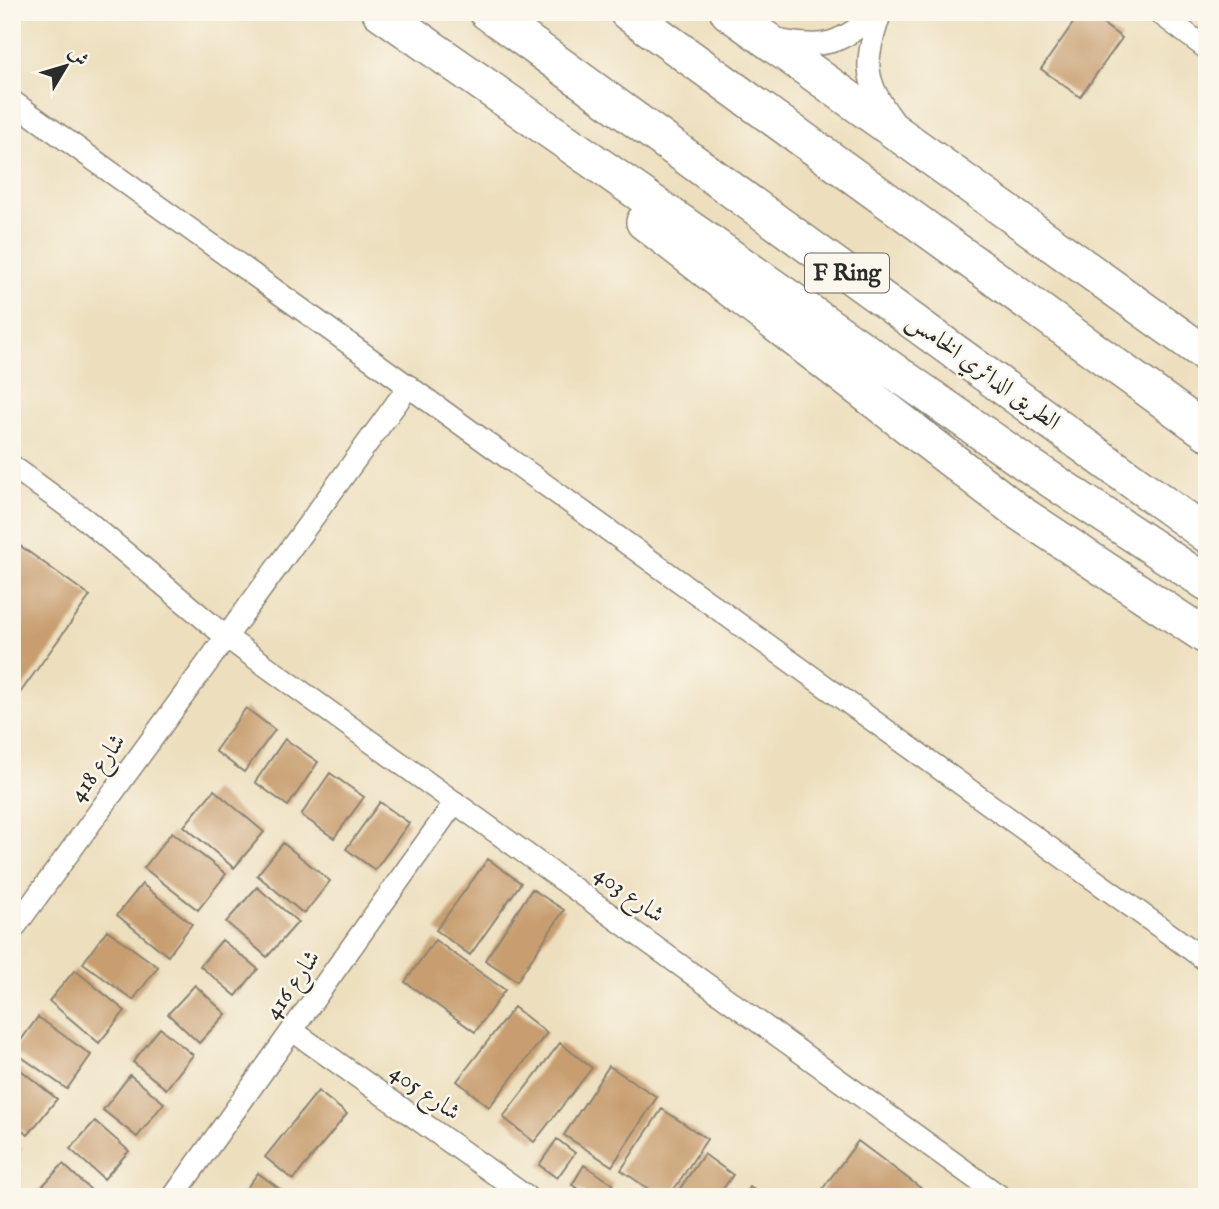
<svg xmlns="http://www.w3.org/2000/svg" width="1219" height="1209" viewBox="0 0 1219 1209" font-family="'IM FELL English',Amiri,serif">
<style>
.building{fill:#c89e70}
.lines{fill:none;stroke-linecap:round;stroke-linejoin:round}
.minor-casing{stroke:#8c8574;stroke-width:24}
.trunk-casing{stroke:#8c8574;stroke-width:38}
.minor{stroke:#fff;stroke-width:21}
.trunk{stroke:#fff;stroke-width:35}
.labels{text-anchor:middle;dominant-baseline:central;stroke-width:5;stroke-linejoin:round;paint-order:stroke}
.shield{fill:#fbf7ec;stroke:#696865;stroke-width:2}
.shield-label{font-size:23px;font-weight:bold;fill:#2b2b2b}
.street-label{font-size:24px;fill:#2b2b2b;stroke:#fbf7ec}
</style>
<rect width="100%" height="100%" fill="#fbf7ec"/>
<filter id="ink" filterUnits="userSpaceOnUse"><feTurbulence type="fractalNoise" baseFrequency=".0143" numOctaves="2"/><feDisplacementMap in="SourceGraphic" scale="14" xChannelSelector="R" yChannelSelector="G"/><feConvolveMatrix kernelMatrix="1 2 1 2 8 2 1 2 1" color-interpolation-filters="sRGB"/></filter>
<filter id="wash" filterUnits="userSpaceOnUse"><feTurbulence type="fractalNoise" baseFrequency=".00686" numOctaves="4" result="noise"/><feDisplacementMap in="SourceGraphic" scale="28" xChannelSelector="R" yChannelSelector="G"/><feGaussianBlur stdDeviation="1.57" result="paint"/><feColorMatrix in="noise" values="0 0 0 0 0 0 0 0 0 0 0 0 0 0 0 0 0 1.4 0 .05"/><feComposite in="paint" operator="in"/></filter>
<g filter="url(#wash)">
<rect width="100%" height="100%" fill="#eddfbe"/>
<g id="blocks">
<path class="building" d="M 1081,12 L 1087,12 L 1122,38 L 1080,97 L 1041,69 Z
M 12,540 L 90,596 L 12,704 Z
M 246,708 L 275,730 L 244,772 L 215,751 Z
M 285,739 L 318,762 L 288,806 L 255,782 Z
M 330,773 L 364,797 L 334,838 L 301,815 Z
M 214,790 L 264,832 L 234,868 L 184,826 Z
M 380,802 L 409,823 L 375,870 L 346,849 Z
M 172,832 L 226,874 L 198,910 L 144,868 Z
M 283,843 L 330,881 L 304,914 L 257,875 Z
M 488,859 L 521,883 L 470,955 L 436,930 Z
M 142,884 L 192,924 L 168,956 L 117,915 Z
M 257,887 L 298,922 L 267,957 L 226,922 Z
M 532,889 L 564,910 L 517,981 L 485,960 Z
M 107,930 L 158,967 L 133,1000 L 83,963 Z
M 222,940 L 258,969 L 236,996 L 200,966 Z
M 435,940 L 505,990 L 475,1032 L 405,982 Z
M 75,970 L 125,1011 L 99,1043 L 49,1001 Z
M 195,985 L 226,1014 L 199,1043 L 168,1014 Z
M 514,1007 L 547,1033 L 489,1107 L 457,1081 Z
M 38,1017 L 91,1055 L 67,1089 L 13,1051 Z
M 160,1028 L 193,1055 L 166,1089 L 133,1062 Z
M 560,1043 L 592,1068 L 534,1142 L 503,1117 Z
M 12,1063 L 57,1099 L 28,1135 L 12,1122 Z
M 609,1066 L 657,1097 L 612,1166 L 564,1135 Z
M 130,1075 L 164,1103 L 137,1137 L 103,1110 Z
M 318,1091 L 347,1114 L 293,1180 L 265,1157 Z
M 662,1109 L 707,1139 L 669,1197 L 660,1197 L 621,1170 Z
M 95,1121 L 129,1151 L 104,1179 L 70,1149 Z
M 557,1139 L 575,1153 L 557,1178 L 539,1165 Z
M 12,1141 L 22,1149 L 12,1161 Z
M 858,1141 L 930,1195 L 929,1197 L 829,1197 L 821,1191 Z
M 704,1154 L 733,1175 L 717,1197 L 674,1197 Z
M 63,1164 L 94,1193 L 90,1197 L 36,1197 L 34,1195 Z
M 584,1165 L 613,1184 L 605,1197 L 592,1197 L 572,1185 Z
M 258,1173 L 285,1193 L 282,1197 L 240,1197 Z
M 750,1187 L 764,1197 L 743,1197 Z"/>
</g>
</g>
<g filter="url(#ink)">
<use href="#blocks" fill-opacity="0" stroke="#8c8574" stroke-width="2"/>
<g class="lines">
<g class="minor-casing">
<path id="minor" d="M 881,12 C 865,60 861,78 893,120
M 1158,12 L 1207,49
M 776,40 C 829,49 836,45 879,12
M 12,101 L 1207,961
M 12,466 L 86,520 L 226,637 L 1001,1197
M 12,931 L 409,386
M 293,1031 L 527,1197
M 173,1197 L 455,802"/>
</g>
<g class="trunk-casing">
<path id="trunk" d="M 380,12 L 1024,462 L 1207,583
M 487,12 L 1207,535
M 627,12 L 1207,432
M 728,12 L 1207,355
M 644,222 L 1020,513 L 1207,637"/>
</g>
<use href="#minor" class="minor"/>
<use href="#trunk" class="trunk"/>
</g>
</g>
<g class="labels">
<rect class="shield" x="805" y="253.5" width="84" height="39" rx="5"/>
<g class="shield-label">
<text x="847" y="273">F Ring</text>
</g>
<g class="street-label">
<text transform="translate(983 372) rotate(36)">الطريق الدائري الخامس</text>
<text transform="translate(98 768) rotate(-54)">شارع 418</text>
<text transform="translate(629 895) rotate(36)">شارع 403</text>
<text transform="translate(293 985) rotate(-55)">شارع 416</text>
<text transform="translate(425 1093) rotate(35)">شارع 405</text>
</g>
</g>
<rect width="1219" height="1209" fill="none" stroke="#fbf7ec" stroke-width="42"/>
<g transform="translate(66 66) rotate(52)" stroke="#fbf7ec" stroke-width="5" paint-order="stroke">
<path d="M0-5L12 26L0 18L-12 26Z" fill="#2b2b2b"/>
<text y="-10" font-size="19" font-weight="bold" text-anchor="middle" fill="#2b2b2b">ش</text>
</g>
</svg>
